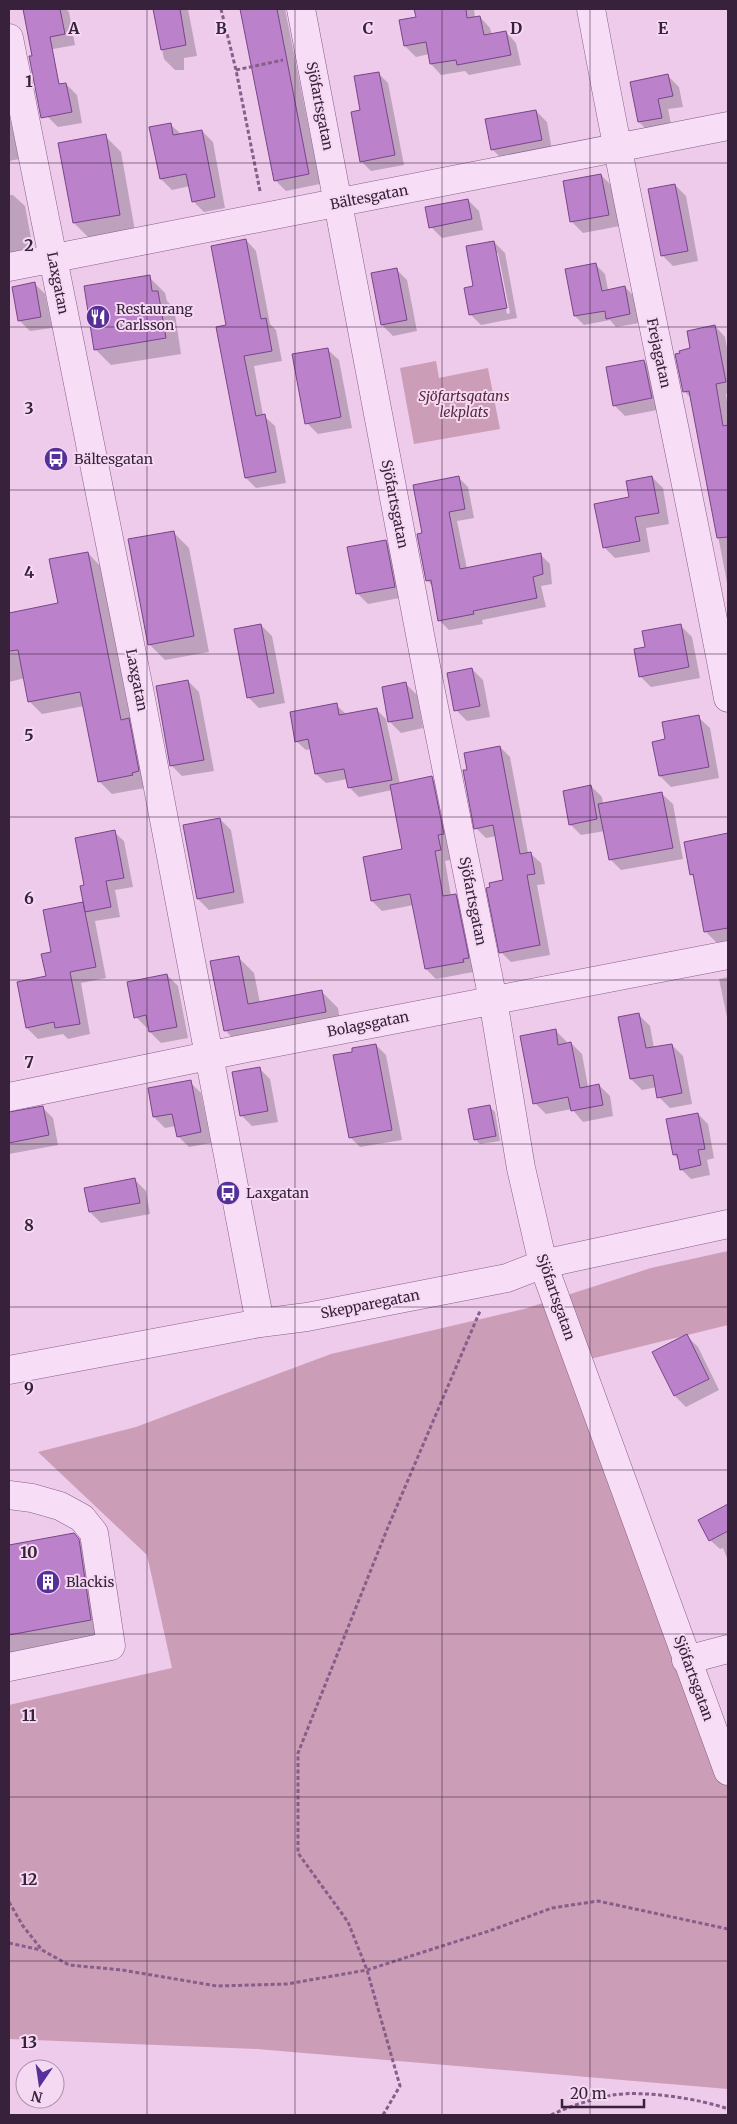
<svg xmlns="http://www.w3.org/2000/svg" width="737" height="2124" viewBox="0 0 737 2124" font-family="Merriweather,serif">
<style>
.green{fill:#cc9db6}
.shadow{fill:#0003;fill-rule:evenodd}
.building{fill:#bb81cb;stroke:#794589}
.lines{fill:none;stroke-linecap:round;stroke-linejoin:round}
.minor-casing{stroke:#865e8a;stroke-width:29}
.path{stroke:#865e8a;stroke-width:3;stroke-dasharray:4 2.5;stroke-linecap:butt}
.minor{stroke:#f8ddf7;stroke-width:28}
.grid{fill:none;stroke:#37213b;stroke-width:1;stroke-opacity:0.55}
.labels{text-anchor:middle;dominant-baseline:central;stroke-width:4;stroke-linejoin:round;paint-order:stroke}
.street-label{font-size:14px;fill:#37213b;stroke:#f5d9f3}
.poi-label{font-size:14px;fill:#37213b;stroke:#f5d9f3;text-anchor:start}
.park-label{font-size:14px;font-style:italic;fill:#57293a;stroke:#f5d9f3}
.grid-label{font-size:16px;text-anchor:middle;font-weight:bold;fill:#37213b;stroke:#f5d9f3;stroke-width:4;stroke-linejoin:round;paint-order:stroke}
</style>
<rect width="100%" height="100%" fill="#eecaeb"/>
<path class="green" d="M 436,361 L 439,378 L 488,368 L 500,429 L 414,444 L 400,368 Z
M 728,1251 L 728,1325 L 578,1362 L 728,1773 L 728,2089 L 257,2049 L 9,2039 L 9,1705 L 172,1668 L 147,1555 L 38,1452 L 136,1427 L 331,1354 L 524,1309 L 651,1268 Z"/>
<path class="shadow" d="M 25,9 L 66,9 L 69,12 L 75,45 L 42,51 L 31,40 Z
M 154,9 L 188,9 L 197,56 L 184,58 L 184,70 L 175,70 L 164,59 Z
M 242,9 L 285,9 L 320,184 L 286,191 L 275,180 Z
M 415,9 L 474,9 L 475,18 L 480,17 L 490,28 L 492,35 L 506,32 L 516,43 L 521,65 L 469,75 L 465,71 L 441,75 L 431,64 L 429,54 L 416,57 L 405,46 L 417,18 Z
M 378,73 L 388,83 L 404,165 L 371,171 L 361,161 L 362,111 Z
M 668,76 L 679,87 L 683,107 L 668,109 L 672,129 L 650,133 L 639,122 Z
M 66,84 L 77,95 L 82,123 L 58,127 L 47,116 Z
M 536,111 L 547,122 L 552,150 L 503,160 L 492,149 Z
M 9,113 L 19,159 L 9,161 Z
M 170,124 L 182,135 L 202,131 L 213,142 L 225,208 L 204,212 L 193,201 L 190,186 L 172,190 L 161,179 Z
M 105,136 L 121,152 L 135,231 L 90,239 L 74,223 Z
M 601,175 L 612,186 L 620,226 L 583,233 L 572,222 Z
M 675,185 L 686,196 L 698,261 L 673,266 L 662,255 Z
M 9,195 L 13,195 L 25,206 L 33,249 L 9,253 Z
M 468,200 L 479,211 L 483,230 L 442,238 L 431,227 Z
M 246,240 L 256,251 L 270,324 L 276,330 L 282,361 L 254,366 L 263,415 L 275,426 L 286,483 L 256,488 L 246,478 L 218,328 L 228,326 Z
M 494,242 L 505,253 L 517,318 L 481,325 L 470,314 ZM 495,253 L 498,253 L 510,313 L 507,314 Z
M 596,265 L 605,274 L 608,290 L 625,287 L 634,296 L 639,323 L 616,327 L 610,320 L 584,325 L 575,316 Z
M 396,269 L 407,280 L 417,331 L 393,336 L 382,325 Z
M 149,277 L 165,293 L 167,301 L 174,308 L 181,354 L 111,365 L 95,349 Z
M 34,283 L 45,294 L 52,328 L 30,331 L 19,320 Z
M 715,326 L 725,337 L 728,354 L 728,394 L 726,394 L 728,408 L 728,588 L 692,399 L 684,391 L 692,349 Z
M 327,349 L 339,360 L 352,428 L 318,434 L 307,423 Z
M 644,361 L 655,372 L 663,409 L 625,416 L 614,405 Z
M 652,477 L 663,488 L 669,524 L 646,528 L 650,552 L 615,558 L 604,547 L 630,498 Z
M 459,478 L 468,487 L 474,518 L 457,521 L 467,569 L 541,555 L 550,564 L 552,584 L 541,586 L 546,607 L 482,620 L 483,624 L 449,630 L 440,621 L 433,587 L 427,580 L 423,534 Z
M 173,532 L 189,548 L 209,652 L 165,660 L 149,644 Z
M 386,541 L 397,552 L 405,597 L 368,604 L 357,593 Z
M 88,553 L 100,566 L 131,722 L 141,732 L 145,788 L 112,794 L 99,781 L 84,706 L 42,714 L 29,701 L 25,678 L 9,682 L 9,614 L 59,604 Z
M 261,625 L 272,636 L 285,703 L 259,708 L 248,697 Z
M 681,626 L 692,637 L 700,678 L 651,687 L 640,676 L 647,648 Z
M 472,669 L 483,680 L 490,717 L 467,721 L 456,710 Z
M 188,681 L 199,692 L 214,771 L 182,776 L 171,765 Z
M 406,684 L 417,695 L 423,728 L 401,733 L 390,722 Z
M 336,705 L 346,714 L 377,710 L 386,719 L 400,784 L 432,778 L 442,788 L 451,860 L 445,861 L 451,896 L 455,895 L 466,905 L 478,968 L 473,969 L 473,972 L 436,979 L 426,969 L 414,905 L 382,911 L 372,901 L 364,858 L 404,850 L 392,790 L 359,797 L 349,787 L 348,779 L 326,783 L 316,774 L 311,749 L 306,750 L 296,741 Z
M 698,717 L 710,728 L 719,778 L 671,787 L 660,776 L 654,743 L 667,740 Z
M 500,747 L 510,757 L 528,853 L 530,853 L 541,863 L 545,884 L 537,885 L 550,955 L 511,962 L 501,952 L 504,881 L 496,836 L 486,838 L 476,828 L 468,770 Z
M 591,786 L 602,797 L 603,804 L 661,793 L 673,804 L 683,859 L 621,870 L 610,859 L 605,831 L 581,835 L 570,824 Z
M 220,819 L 231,830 L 244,903 L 209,910 L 198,899 Z
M 114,832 L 124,841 L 133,887 L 115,890 L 120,917 L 95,921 L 106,978 L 81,983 L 90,1034 L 68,1039 L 63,1034 L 38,1039 L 27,1028 L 47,977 L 53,953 L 83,904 L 86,907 L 86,886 Z
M 727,835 L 728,837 L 728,941 L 717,943 L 706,932 L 695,878 L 691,874 Z
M 238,957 L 254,973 L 260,1003 L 322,992 L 338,1008 L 341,1027 L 241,1047 L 225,1030 Z
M 167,975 L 178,986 L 188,1038 L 161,1043 L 150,1032 L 150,1027 L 147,1028 L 136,1017 Z
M 728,977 L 728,1022 L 719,979 Z
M 639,1015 L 650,1026 L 654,1048 L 672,1045 L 683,1056 L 692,1104 L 670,1108 L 659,1097 L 657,1087 L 642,1090 L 631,1079 Z
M 555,1030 L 566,1041 L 567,1044 L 571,1043 L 582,1054 L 588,1087 L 599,1085 L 610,1096 L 613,1116 L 583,1122 L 572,1109 L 546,1114 L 535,1103 Z
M 376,1045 L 386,1055 L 402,1140 L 360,1147 L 350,1137 L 354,1053 Z
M 259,1068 L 270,1079 L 278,1122 L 252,1126 L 241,1115 Z
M 190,1082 L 201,1093 L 211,1143 L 189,1147 L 178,1136 L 176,1126 L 165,1128 L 154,1117 Z
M 489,1106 L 495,1112 L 500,1141 L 480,1144 L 475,1139 Z
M 42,1107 L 53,1118 L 58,1145 L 9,1154 L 9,1114 Z
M 698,1114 L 708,1124 L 714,1158 L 707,1160 L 710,1175 L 691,1179 L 681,1169 L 679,1160 L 674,1155 Z
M 135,1180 L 146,1191 L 150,1214 L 101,1223 L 90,1212 Z
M 687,1336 L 698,1347 L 719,1390 L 686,1407 L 675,1396 Z
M 725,1507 L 728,1510 L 728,1561 L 723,1548 L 720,1549 L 710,1540 Z
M 74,1535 L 94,1555 L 111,1640 L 9,1658 L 9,1546 Z"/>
<path class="building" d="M 23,9 L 60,9 L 65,34 L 50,37 L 59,84 L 66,83 L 72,112 L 41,118 L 29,56 L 32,56 Z
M 153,9 L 180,9 L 186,45 L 161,50 Z
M 240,9 L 277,9 L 309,174 L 274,181 Z
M 414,9 L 466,9 L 467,18 L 480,16 L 484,35 L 506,31 L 511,55 L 457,65 L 456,60 L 430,64 L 426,42 L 404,46 L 399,20 L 416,17 Z
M 379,72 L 395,155 L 360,162 L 351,112 L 360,110 L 354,76 Z
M 668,74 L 673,96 L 658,99 L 662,118 L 638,122 L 630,82 Z
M 536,110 L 542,140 L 491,150 L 485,119 Z
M 171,123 L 173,135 L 202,130 L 215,197 L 192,202 L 186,174 L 160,179 L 149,127 Z
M 106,134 L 120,215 L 73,223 L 58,143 Z
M 601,174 L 609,215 L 570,222 L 563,181 Z
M 675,184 L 688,251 L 661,256 L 648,189 Z
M 468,199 L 472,219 L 429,228 L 425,207 Z
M 246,239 L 261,319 L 266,318 L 272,351 L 244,356 L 256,416 L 265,414 L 276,472 L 245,478 L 216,327 L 226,325 L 211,246 Z
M 494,241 L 507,308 L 469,315 L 464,288 L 473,286 L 466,246 Z
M 596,263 L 602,291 L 625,286 L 630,314 L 606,319 L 605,311 L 574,316 L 565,269 Z
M 397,268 L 407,320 L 381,325 L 371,273 Z
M 150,275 L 152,291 L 158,291 L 166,338 L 94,350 L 84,286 Z
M 35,282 L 41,317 L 18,321 L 12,287 Z
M 715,325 L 726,382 L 716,384 L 723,426 L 728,425 L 728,537 L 717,538 L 689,391 L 683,392 L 675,354 L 680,353 L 679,351 L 690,348 L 687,331 Z
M 328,348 L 341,417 L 305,424 L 292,354 Z
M 644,360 L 652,398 L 613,406 L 606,367 Z
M 459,476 L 465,509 L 449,512 L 460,569 L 541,553 L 543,574 L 533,577 L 537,598 L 473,611 L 474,614 L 438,621 L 431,580 L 426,581 L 417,534 L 422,533 L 413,485 Z
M 652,476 L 659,513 L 635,517 L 640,541 L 603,548 L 594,504 L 629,497 L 626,481 Z
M 174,531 L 194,636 L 148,645 L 128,539 Z
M 386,540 L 395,587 L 356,594 L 347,547 Z
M 88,552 L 121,720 L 129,718 L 139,771 L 132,773 L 133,775 L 98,782 L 80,692 L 28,702 L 18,650 L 9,651 L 9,613 L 58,603 L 49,559 Z
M 261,624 L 274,693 L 247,698 L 234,629 Z
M 681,624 L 689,667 L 639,677 L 634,649 L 645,647 L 642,631 Z
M 472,668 L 480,706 L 454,711 L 447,673 Z
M 188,680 L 204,760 L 170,766 L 156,686 Z
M 406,682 L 413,718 L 388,722 L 382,687 Z
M 337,703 L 339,715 L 377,708 L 392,780 L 348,788 L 344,769 L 315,774 L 308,739 L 295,742 L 290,712 Z
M 699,715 L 709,767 L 659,776 L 652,742 L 665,739 L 662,722 Z
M 500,746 L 520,854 L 531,852 L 535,874 L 527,875 L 540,945 L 499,953 L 486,888 L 490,887 L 489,883 L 503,880 L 493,825 L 474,829 L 463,770 L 467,770 L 464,753 Z
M 432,776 L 444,834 L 438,835 L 441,850 L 435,851 L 443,896 L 456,894 L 469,958 L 463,959 L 464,962 L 425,969 L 410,894 L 371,901 L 363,857 L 402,849 L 390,785 Z
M 591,785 L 597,819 L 569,825 L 563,791 Z
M 662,792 L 673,848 L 609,860 L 598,804 Z
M 220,818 L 234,892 L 197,899 L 183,825 Z
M 115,830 L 124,878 L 106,881 L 111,907 L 85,912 L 80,886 L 84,885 L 75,838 Z
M 728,833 L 728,928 L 704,932 L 693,874 L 690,875 L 684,842 Z
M 83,902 L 96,967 L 70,972 L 80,1024 L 55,1028 L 54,1022 L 26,1028 L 17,982 L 46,976 L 41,954 L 51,952 L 43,910 Z
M 239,956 L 248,1004 L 322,990 L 326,1012 L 224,1031 L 210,961 Z
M 167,974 L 177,1027 L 149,1032 L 146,1015 L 134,1018 L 127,982 Z
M 639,1013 L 646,1048 L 672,1044 L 682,1093 L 657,1098 L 653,1075 L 630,1079 L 618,1017 Z
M 556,1029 L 558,1045 L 571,1042 L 580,1088 L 599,1084 L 603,1105 L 571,1111 L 568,1097 L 533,1104 L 520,1036 Z
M 376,1044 L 392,1130 L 349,1138 L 333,1055 L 352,1052 L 352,1048 Z
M 260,1067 L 268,1111 L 240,1116 L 232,1072 Z
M 191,1080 L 201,1132 L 177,1137 L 172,1114 L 153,1117 L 148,1088 Z
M 490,1105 L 496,1136 L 474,1140 L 468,1109 Z
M 43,1106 L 49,1135 L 9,1143 L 9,1112 Z
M 698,1113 L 705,1149 L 698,1150 L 701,1165 L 680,1170 L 677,1154 L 673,1155 L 666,1119 Z
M 135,1178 L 140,1203 L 89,1212 L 84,1188 Z
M 687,1334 L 709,1379 L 674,1396 L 652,1352 Z
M 728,1504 L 728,1531 L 709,1541 L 698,1520 Z
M 74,1533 L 79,1539 L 91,1620 L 9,1635 L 9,1545 Z"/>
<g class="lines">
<g class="minor-casing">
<path id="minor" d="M 301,9 L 430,687 L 493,1000 L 521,1168 L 543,1264 L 728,1771
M 591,9 C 633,239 685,468 728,698
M 9,38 L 142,704 L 260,1323
M 9,267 L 728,126
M 9,1097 L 232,1051 L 728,955
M 9,1370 L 260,1323 L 307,1317 L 507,1278 L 543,1264 L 728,1224
M 9,1495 L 32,1498 L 60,1506 L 82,1518 L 94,1533 L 111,1646 L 9,1667
M 686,1660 L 728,1649"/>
</g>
<path class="path" d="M 221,9 L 236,70
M 260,191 L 236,70 L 283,60
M 9,1902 L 23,1926 L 42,1950 L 69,1965 L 122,1970 L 217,1986 L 287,1984 L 367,1970 L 489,1931 L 552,1908 L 598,1901 L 728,1929
M 9,1943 L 41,1950
M 383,2115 L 400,2086 L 367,1970 L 348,1922 L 298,1853 L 298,1753 L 388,1527 L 480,1311
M 551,2115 C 570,2106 592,2099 613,2095 C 643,2090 701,2099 728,2109"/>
<use href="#minor" class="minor"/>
</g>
<path class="grid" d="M 147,9 L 147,2115M 295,9 L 295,2115M 442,9 L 442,2115M 590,9 L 590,2115M 9,163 L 728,163M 9,327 L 728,327M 9,490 L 728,490M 9,654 L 728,654M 9,817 L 728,817M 9,980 L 728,980M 9,1144 L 728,1144M 9,1307 L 728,1307M 9,1470 L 728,1470M 9,1634 L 728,1634M 9,1797 L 728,1797M 9,1961 L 728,1961"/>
<defs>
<g id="restaurant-disc" transform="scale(1.25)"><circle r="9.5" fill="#553098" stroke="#f5d9f3"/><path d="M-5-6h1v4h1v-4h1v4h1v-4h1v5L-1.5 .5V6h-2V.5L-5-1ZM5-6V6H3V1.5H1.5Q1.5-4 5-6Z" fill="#fff"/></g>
<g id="bus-disc" transform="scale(1.25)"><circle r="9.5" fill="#553098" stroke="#f5d9f3"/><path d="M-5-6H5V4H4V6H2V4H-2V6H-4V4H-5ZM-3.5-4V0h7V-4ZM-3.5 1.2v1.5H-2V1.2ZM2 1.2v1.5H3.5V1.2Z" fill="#fff"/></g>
<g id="building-disc" transform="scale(1.25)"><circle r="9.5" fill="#553098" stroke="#f5d9f3"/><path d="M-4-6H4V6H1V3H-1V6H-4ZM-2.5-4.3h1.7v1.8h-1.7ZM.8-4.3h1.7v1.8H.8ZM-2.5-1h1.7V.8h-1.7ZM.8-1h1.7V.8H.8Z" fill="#fff"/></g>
</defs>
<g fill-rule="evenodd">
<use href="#restaurant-disc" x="98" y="317"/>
<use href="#bus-disc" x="56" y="459"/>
<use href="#bus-disc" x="228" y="1193"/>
<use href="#building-disc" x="48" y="1582"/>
</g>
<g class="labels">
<g class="street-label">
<text transform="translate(320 106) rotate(79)">Sjöfartsgatan</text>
<text transform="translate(369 197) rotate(-11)">Bältesgatan</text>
<text transform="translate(58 283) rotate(79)">Laxgatan</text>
<text transform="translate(659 353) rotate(78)">Frejagatan</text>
<text transform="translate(395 504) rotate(79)">Sjöfartsgatan</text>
<text transform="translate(137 680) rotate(79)">Laxgatan</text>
<text transform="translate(473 901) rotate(79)">Sjöfartsgatan</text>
<text transform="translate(368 1024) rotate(-11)">Bolagsgatan</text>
<text transform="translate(556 1297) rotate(71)">Sjöfartsgatan</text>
<text transform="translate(370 1304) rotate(-11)">Skepparegatan</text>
<text transform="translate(694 1678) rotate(70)">Sjöfartsgatan</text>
</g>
<g class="poi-label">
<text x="116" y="309">Restaurang<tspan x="116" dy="16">Carlsson</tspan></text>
<text x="74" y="459">Bältesgatan</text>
<text x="246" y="1193">Laxgatan</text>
<text x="66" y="1582">Blackis</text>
</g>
<g class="park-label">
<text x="464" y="396">Sjöfartsgatans<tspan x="464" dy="16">lekplats</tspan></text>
</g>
</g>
<g class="grid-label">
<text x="74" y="34">A</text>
<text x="221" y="34">B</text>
<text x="368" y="34">C</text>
<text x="516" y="34">D</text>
<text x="663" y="34">E</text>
<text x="29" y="87">1</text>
<text x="29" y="251">2</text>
<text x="29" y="414">3</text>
<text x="29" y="578">4</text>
<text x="29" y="741">5</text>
<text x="29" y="904">6</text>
<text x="29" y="1068">7</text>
<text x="29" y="1231">8</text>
<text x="29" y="1394">9</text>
<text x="29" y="1558">10</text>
<text x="29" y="1721">11</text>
<text x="29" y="1885">12</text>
<text x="29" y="2048">13</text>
</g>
<rect width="737" height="2124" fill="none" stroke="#37213b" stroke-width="20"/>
<g transform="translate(40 2084) rotate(193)"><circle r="24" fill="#f5d9f3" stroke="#a98fa9"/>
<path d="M0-4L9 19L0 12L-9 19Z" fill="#553098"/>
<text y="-8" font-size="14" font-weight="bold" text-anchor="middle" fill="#37213b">N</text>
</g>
<path d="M562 2099v8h82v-8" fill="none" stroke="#37213b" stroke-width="2.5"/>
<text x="570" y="2099" font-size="15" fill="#37213b" stroke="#f5d9f3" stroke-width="4" paint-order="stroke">20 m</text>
</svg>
